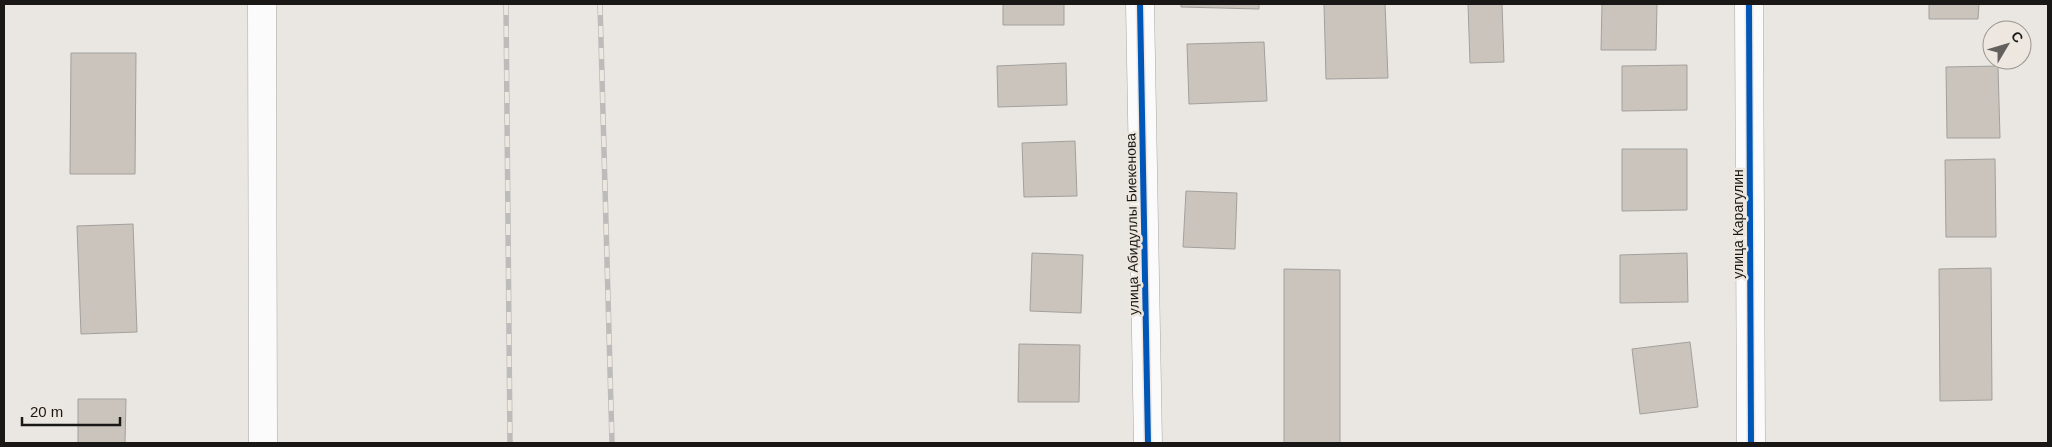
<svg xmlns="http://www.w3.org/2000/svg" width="2052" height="447" viewBox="0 0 2052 447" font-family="Arial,sans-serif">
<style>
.building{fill:#cbc4bc;stroke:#a2a09d}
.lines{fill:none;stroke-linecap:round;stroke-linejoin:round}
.minor-casing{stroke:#a9a7a4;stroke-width:29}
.minor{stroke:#fcfbfb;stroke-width:28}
.rail-casing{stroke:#bdbcbb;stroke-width:5.5}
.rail{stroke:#ede7e0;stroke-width:4;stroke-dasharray:11;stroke-linecap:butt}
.cycleway-casing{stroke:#ede7e0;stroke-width:9}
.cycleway{stroke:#0057b8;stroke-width:6}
.labels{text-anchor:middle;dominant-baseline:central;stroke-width:5;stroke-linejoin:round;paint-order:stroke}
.street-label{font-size:14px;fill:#1a1816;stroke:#ede7e0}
</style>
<rect width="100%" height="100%" fill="#eae7e3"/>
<path class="building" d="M 1003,4 L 1064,4 L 1064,25 L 1003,25 Z
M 1181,4 L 1259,4 L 1259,9 L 1181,7 Z
M 1324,4 L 1385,4 L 1388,78 L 1326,79 Z
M 1468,4 L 1502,4 L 1504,62 L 1470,63 Z
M 1602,4 L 1657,4 L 1656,50 L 1601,50 Z
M 1929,4 L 1979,4 L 1978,19 L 1929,19 Z
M 1264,42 L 1267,101 L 1189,104 L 1187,44 Z
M 71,53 L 136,53 L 135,174 L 70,174 Z
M 1066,63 L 1067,105 L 998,107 L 997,66 Z
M 1687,65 L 1687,110 L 1622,111 L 1622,66 Z
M 1998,66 L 2000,138 L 1947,138 L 1946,67 Z
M 1075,141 L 1077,196 L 1024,197 L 1022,143 Z
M 1622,149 L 1687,149 L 1687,210 L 1622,211 Z
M 1995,159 L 1996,237 L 1946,237 L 1945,160 Z
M 1186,191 L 1237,193 L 1235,249 L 1183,247 Z
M 133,224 L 137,332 L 81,334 L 77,226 Z
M 1032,253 L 1083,255 L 1081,313 L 1030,311 Z
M 1687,253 L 1688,302 L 1620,303 L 1620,255 Z
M 1991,268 L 1992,400 L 1940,401 L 1939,269 Z
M 1284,269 L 1340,270 L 1340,443 L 1284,443 Z
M 1690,342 L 1698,407 L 1640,414 L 1632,349 Z
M 1019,344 L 1080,345 L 1079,402 L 1018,402 Z
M 78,399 L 126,399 L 125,443 L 78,443 Z"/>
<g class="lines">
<g class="minor-casing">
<path id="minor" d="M 262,4 L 263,443
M 1140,4 L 1148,443
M 1749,4 L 1751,443"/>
</g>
<use href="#minor" class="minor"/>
<g class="rail-casing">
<path id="rail" d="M 506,4 L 510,443
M 600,4 L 612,443"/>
</g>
<use href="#rail" class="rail"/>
<g class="cycleway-casing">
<path id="cycleway" d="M 1140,4 L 1148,443
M 1749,4 L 1751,443"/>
</g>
<use href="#cycleway" class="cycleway"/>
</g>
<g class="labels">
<g class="street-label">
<text transform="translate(1132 224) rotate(-91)">улица Абидуллы Биекенова</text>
<text transform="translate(1738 224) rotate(-90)">улица Карагулин</text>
</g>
</g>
<rect width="2052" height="447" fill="none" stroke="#1a1816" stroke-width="10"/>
<g transform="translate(2007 45) rotate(52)"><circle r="24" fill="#ede7e0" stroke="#99948f"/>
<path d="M0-4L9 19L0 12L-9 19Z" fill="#63605e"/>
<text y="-8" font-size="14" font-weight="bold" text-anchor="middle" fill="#1a1816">С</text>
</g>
<path d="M22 417v8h98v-8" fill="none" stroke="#1a1816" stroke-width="2.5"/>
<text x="30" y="417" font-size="15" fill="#1a1816" stroke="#ede7e0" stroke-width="4" paint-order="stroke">20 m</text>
</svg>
